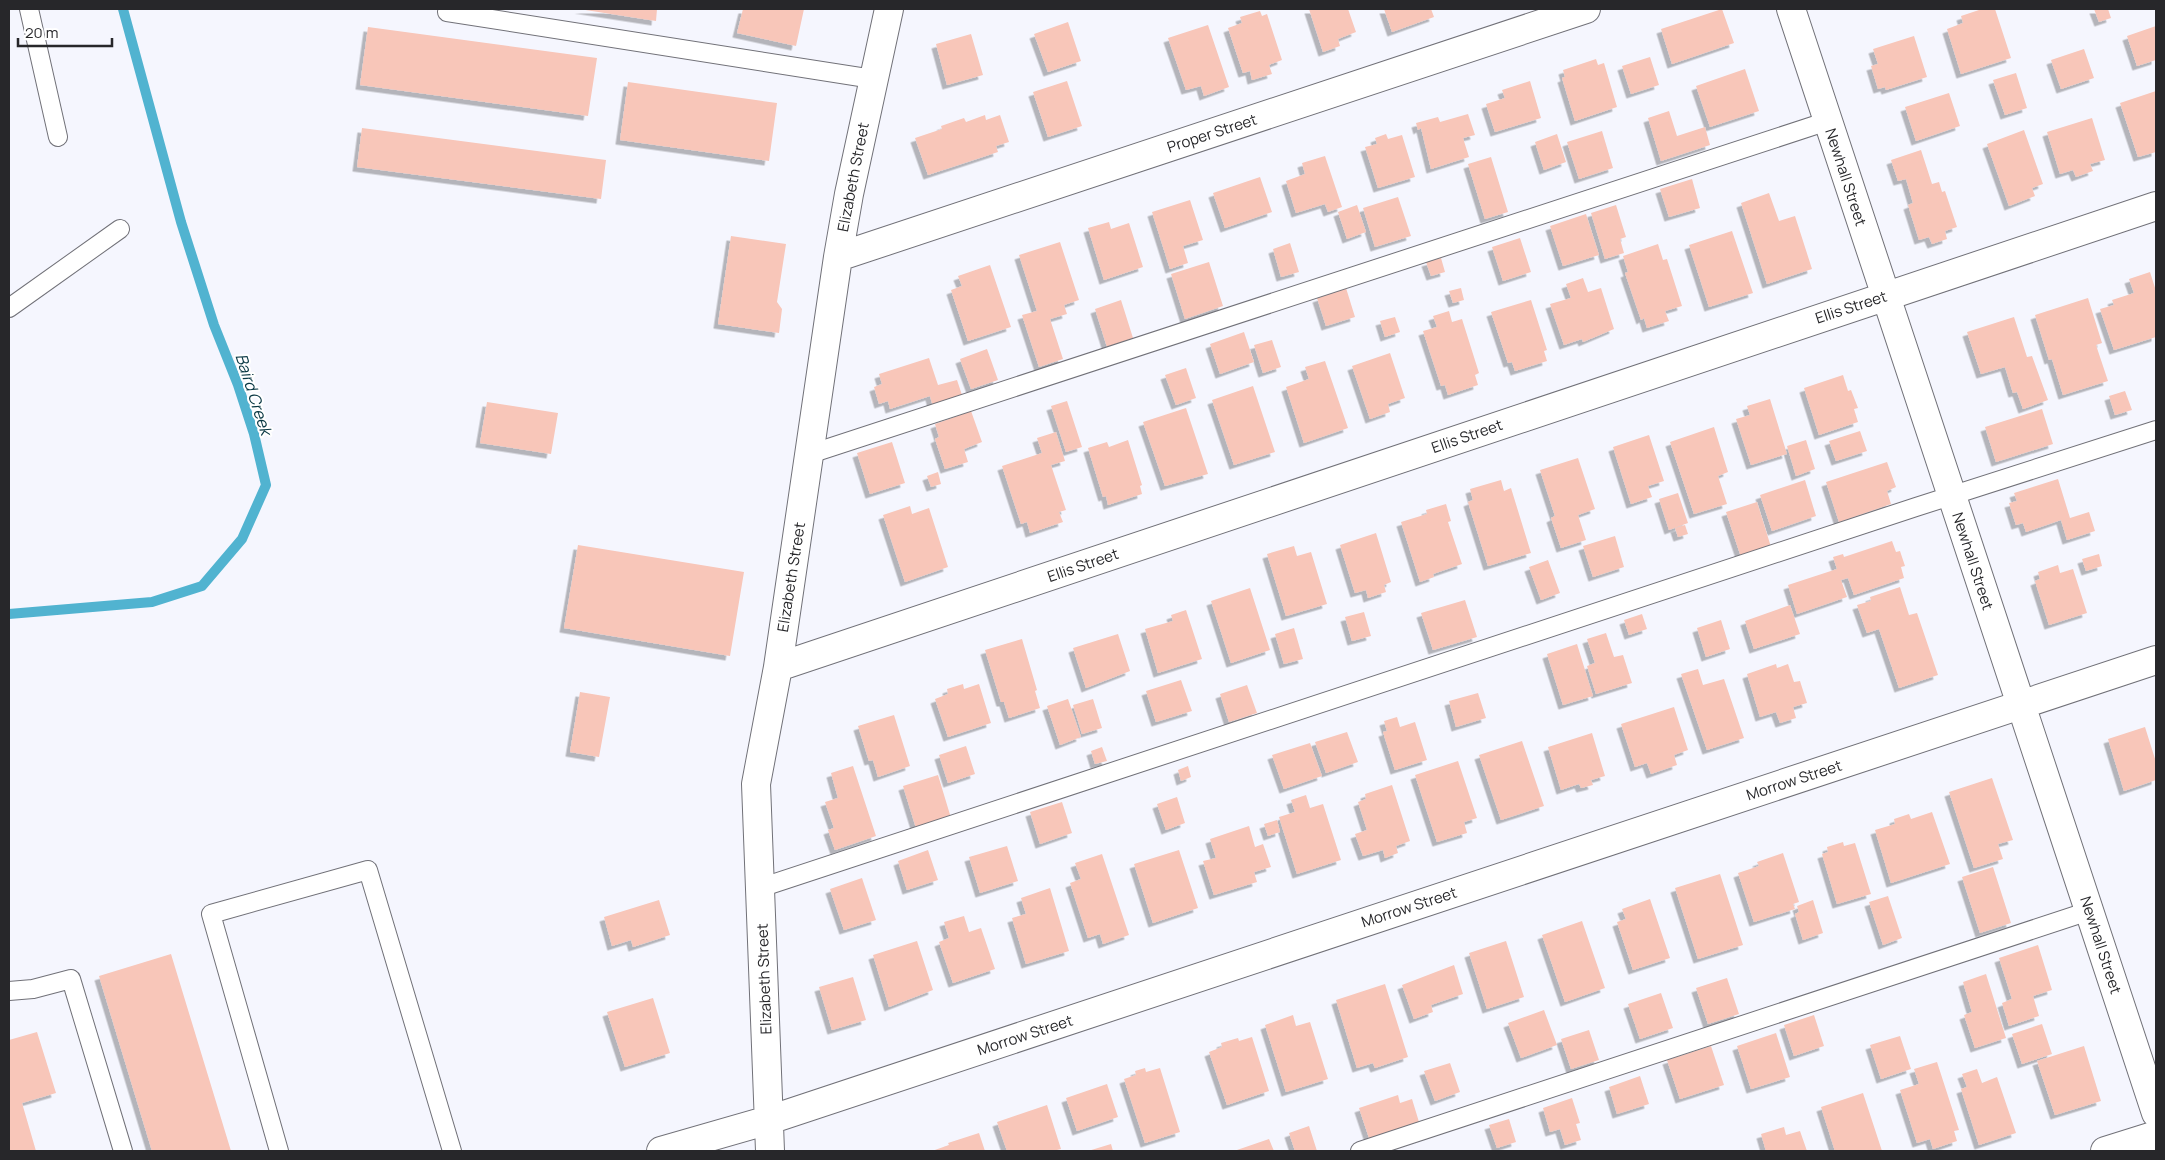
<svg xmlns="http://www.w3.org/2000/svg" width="2165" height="1160" viewBox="0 0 2165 1160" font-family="Manrope,sans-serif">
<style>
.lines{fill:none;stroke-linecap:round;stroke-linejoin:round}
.stream{stroke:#51b3d0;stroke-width:10}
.building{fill:#f8c6b9;filter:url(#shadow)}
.service-casing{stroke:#717178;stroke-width:20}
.minor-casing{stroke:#717178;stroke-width:30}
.service{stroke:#fff;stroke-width:18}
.minor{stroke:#fff;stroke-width:28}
.labels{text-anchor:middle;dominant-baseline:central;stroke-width:4;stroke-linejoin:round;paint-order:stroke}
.street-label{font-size:15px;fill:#27272a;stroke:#fff}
.water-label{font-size:16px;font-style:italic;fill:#073642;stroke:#fff}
</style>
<defs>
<filter id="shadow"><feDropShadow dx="-4.5" dy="4.5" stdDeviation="0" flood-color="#0004"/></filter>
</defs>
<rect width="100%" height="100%" fill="#f5f6fe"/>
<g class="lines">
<path class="stream" d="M 9,614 L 152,602 L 202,586 L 242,539 L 266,485 L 254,434 L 238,385 L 214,325 L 181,222 L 123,9"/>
</g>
<path class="building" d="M 579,9 L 657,9 L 656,21 Z
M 743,9 L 804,9 L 796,46 L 737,33 Z
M 1309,9 L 1348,9 L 1356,32 L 1338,39 L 1340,46 L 1323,52 Z
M 1384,9 L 1431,9 L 1434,17 L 1392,32 Z
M 1722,9 L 1734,43 L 1672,64 L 1661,29 Z
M 1982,9 L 1995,9 L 2011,58 L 1961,74 L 1947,29 L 1963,23 L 1961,16 Z
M 2094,9 L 2108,9 L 2111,18 L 2099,22 Z
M 1260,11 L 1262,16 L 1267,14 L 1282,60 L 1269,65 L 1272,74 L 1252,80 L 1250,71 L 1243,73 L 1228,28 L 1242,23 L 1240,17 Z
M 1068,22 L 1081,61 L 1048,72 L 1034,34 Z
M 1208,25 L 1229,87 L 1204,96 L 1201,86 L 1186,90 L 1168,38 Z
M 2156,26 L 2156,60 L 2137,66 L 2127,36 Z
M 368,27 L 597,58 L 588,116 L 360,85 Z
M 971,34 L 983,75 L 947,85 L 936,44 Z
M 1914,36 L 1927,77 L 1886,90 L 1885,87 L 1878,89 L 1871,66 L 1878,64 L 1873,49 Z
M 2084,49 L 2094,78 L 2061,89 L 2051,60 Z
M 1650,57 L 1659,85 L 1631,94 L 1622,66 Z
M 1596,59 L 1598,65 L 1604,63 L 1617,107 L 1575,121 L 1562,78 L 1565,77 L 1563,70 Z
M 1745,69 L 1759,111 L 1710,127 L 1696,86 Z
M 2016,73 L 2027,108 L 2005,115 L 1993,80 Z
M 1067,81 L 1082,126 L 1048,137 L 1033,92 Z
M 1530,81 L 1541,118 L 1495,132 L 1486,104 L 1505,98 L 1502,90 Z
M 628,82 L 777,103 L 769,161 L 620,140 Z
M 2156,91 L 2156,152 L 2138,157 L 2120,103 Z
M 1949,93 L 1960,126 L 1916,141 L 1905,107 Z
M 1669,111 L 1677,136 L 1705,127 L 1710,145 L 1661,161 L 1648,118 Z
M 1468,114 L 1475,135 L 1463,138 L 1469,157 L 1431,169 L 1421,128 L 1418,130 L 1416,123 L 1438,117 L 1440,122 Z
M 985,115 L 986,120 L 1000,115 L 1009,142 L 996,146 L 998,152 L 928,175 L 915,138 L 942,129 L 941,126 L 964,118 L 966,122 Z
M 2092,118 L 2105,160 L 2090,164 L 2093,171 L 2076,177 L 2073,170 L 2060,174 L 2047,132 Z
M 362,128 L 606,160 L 601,199 L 357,167 Z
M 2024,130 L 2043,184 L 2032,188 L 2035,196 L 2009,206 L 1987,144 Z
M 1602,131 L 1613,168 L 1579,179 L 1567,142 Z
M 1386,134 L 1388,139 L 1402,135 L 1415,177 L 1378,188 L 1365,147 L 1377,144 L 1375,138 Z
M 1557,134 L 1566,162 L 1544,170 L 1535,142 Z
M 1921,150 L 1932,184 L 1939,182 L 1942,192 L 1945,191 L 1957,227 L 1945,231 L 1947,239 L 1932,244 L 1929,237 L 1919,240 L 1908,205 L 1913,203 L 1906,179 L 1898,181 L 1891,160 Z
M 1325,156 L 1342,207 L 1328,212 L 1325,204 L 1296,213 L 1286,181 L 1305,174 L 1302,163 Z
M 1491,157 L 1508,212 L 1485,219 L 1468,164 Z
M 1260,177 L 1272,212 L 1225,228 L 1213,193 Z
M 1692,179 L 1700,208 L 1669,217 L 1660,189 Z
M 1769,193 L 1779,221 L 1795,216 L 1812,269 L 1767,284 L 1741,203 Z
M 1398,197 L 1411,236 L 1375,247 L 1363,208 Z
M 1190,200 L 1203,240 L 1183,246 L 1188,263 L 1170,269 L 1152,212 Z
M 1357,205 L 1366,232 L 1347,239 L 1338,212 Z
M 1616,205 L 1626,237 L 1620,239 L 1624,253 L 1605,259 L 1591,213 Z
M 1586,214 L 1599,255 L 1563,266 L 1550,226 Z
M 1109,222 L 1111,229 L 1129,223 L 1143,267 L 1104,280 L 1088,228 Z
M 1732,231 L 1753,293 L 1709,307 L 1689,245 Z
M 731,236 L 786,244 L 777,302 L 782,309 L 779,333 L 718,324 Z
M 1520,238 L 1531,272 L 1503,281 L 1492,247 Z
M 1060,242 L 1079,300 L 1064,305 L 1067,314 L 1050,319 L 1063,359 L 1039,367 L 1022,315 L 1037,311 L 1019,255 Z
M 1290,243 L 1299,272 L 1281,277 L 1273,249 Z
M 1658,244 L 1663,260 L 1667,259 L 1682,306 L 1665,311 L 1669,321 L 1647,328 L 1644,318 L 1641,320 L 1625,273 L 1628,272 L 1623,256 Z
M 1441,258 L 1445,272 L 1431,276 L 1426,262 Z
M 1209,262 L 1223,306 L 1185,319 L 1171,274 Z
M 990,265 L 1011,327 L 968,341 L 951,290 L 962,286 L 958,276 Z
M 2150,272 L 2156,291 L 2156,337 L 2114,350 L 2100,309 L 2114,305 L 2112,300 L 2134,293 L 2129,279 Z
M 1583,278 L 1588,292 L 1601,288 L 1614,329 L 1583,342 L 1582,339 L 1564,345 L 1550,304 L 1571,298 L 1566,284 Z
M 1346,288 L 1355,317 L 1326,326 L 1317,298 Z
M 1461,288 L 1464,300 L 1453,303 L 1449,291 Z
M 2088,298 L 2102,343 L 2096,345 L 2108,381 L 2063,395 L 2052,359 L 2049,360 L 2035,315 Z
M 1121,300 L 1133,338 L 1107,347 L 1095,309 Z
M 1531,300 L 1547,350 L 1544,351 L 1547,361 L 1515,371 L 1512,362 L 1508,363 L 1491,312 Z
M 1449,311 L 1452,322 L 1462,319 L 1479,373 L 1475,375 L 1478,385 L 1448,395 L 1445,385 L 1441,386 L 1423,331 L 1437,327 L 1433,316 Z
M 1395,317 L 1400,332 L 1385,337 L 1380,321 Z
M 2014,317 L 2027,357 L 2032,356 L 2048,400 L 2023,409 L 2017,392 L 2013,393 L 2005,367 L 1981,374 L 1967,332 Z
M 1244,332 L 1254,362 L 1220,374 L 1210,344 Z
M 1272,340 L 1281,367 L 1263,373 L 1254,345 Z
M 987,349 L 998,380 L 971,389 L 960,359 Z
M 1390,353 L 1405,398 L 1388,404 L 1390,412 L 1370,419 L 1352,366 Z
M 929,358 L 938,385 L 957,380 L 963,398 L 933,407 L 930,396 L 890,409 L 888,401 L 879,404 L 874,387 L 882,384 L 879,374 Z
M 1325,361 L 1348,428 L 1304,443 L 1286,387 L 1309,379 L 1305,367 Z
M 1186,368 L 1196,398 L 1176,405 L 1165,375 Z
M 1843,375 L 1848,391 L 1851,390 L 1858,408 L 1854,409 L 1858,422 L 1819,435 L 1804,388 Z
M 1253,386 L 1275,452 L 1234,465 L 1212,400 Z
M 2125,391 L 2132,410 L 2115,415 L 2109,396 Z
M 1770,399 L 1787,454 L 1751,465 L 1736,419 L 1750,415 L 1747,406 Z
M 1067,401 L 1082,447 L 1066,452 L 1051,406 Z
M 487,402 L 558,413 L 551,454 L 480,443 Z
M 1186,408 L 1208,474 L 1165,486 L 1143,422 Z
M 2042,409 L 2053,444 L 1996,462 L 1985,427 Z
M 971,411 L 982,442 L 964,449 L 968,462 L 945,469 L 935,439 L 939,437 L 935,424 Z
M 1714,427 L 1728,472 L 1718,476 L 1727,504 L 1694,514 L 1670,442 Z
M 1860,431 L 1867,451 L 1836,461 L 1829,441 Z
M 1056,432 L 1065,461 L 1051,465 L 1066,510 L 1059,512 L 1063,522 L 1030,533 L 1027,522 L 1021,524 L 1002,466 L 1042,453 L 1037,438 Z
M 1649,435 L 1664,481 L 1648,486 L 1652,497 L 1631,504 L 1613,447 Z
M 1128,440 L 1142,485 L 1140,486 L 1142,494 L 1108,505 L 1106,496 L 1103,497 L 1088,448 L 1107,442 L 1109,447 Z
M 1806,440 L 1815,469 L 1796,476 L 1787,446 Z
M 892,442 L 905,483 L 870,494 L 857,453 Z
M 1578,458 L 1595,509 L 1578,515 L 1586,540 L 1561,548 L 1551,518 L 1555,516 L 1540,470 Z
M 1887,462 L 1896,487 L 1887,491 L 1891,504 L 1839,522 L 1826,482 Z
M 938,472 L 941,484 L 931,487 L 927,476 Z
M 2058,479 L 2070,518 L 2089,512 L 2095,531 L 2067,540 L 2061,520 L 2026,532 L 2023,523 L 2016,525 L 2009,503 L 2017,501 L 2014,493 Z
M 1501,480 L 1504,491 L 1511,488 L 1531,553 L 1488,566 L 1468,502 L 1473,500 L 1470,489 Z
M 1805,480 L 1816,516 L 1772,531 L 1760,495 Z
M 1678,493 L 1688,523 L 1669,530 L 1659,499 Z
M 1757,502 L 1771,547 L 1741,557 L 1726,512 Z
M 1446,504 L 1451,521 L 1448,522 L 1462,564 L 1433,574 L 1434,577 L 1420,582 L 1401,522 L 1427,514 L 1426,510 Z
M 910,506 L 912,514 L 929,508 L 948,567 L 905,582 L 883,515 Z
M 1685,525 L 1688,534 L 1678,537 L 1675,528 Z
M 1376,533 L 1391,582 L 1384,585 L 1386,592 L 1368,598 L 1366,590 L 1355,593 L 1340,545 Z
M 1615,536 L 1624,567 L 1593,577 L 1583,546 Z
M 1892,541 L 1896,552 L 1900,551 L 1905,566 L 1901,567 L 1904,578 L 1854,595 L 1848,578 L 1841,580 L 1847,597 L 1797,614 L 1788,585 L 1837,569 L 1833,557 L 1843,554 L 1844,557 Z
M 578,545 L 744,572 L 730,656 L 564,628 Z
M 1294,546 L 1297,556 L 1311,552 L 1327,604 L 1286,616 L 1267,554 Z
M 2099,554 L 2102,566 L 2086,571 L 2082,559 Z
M 1548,560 L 1560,593 L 1541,600 L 1529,567 Z
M 2058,565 L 2060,573 L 2073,569 L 2087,613 L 2049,625 L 2035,581 L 2040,579 L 2038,572 Z
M 1900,587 L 1909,615 L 1917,613 L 1938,675 L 1899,688 L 1879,629 L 1867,633 L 1857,605 L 1871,601 L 1870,597 Z
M 1250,588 L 1270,650 L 1231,663 L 1211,601 Z
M 1465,600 L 1477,637 L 1433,650 L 1421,613 Z
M 1790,605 L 1800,634 L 1754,649 L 1745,621 Z
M 1186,610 L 1202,659 L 1158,673 L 1145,629 L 1173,621 L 1171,615 Z
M 1364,612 L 1371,636 L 1352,641 L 1345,617 Z
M 1642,614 L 1647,629 L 1629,635 L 1624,620 Z
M 1721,620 L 1730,649 L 1706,657 L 1697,628 Z
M 1294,628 L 1303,659 L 1284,664 L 1275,634 Z
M 1606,633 L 1614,657 L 1623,655 L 1632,683 L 1596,694 L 1587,666 L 1595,663 L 1587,639 Z
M 1118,634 L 1130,671 L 1086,688 L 1073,648 Z
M 1022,639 L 1037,690 L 1035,691 L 1040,708 L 1009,718 L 1004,702 L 1001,702 L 985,650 Z
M 1577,644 L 1593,696 L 1563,705 L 1547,654 Z
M 1776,664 L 1777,668 L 1788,664 L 1794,682 L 1800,681 L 1807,703 L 1793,707 L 1796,718 L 1780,723 L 1776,712 L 1760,717 L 1747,674 Z
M 1698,669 L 1703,685 L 1724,679 L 1744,738 L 1707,750 L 1681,674 Z
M 1181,680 L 1192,711 L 1156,722 L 1146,691 Z
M 963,684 L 964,689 L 979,684 L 991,723 L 948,737 L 935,699 L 948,694 L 947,689 Z
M 1247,685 L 1257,713 L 1229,722 L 1220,694 Z
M 580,692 L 610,697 L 599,757 L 570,752 Z
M 1478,693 L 1486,718 L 1456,727 L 1449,701 Z
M 1068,699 L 1081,737 L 1060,745 L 1047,706 Z
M 1093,699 L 1102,728 L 1082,734 L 1073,705 Z
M 1674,707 L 1688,750 L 1674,755 L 1677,765 L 1651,774 L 1647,763 L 1635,767 L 1621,724 Z
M 894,715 L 910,766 L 878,777 L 873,760 L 869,761 L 858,726 Z
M 1397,717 L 1400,727 L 1415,722 L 1427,760 L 1395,770 L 1383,732 L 1387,731 L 1384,721 Z
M 2145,727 L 2156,762 L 2156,780 L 2124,791 L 2108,739 Z
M 1347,732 L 1358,762 L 1326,773 L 1315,742 Z
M 1592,733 L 1605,776 L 1591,780 L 1593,785 L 1581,788 L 1579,784 L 1561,790 L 1548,747 Z
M 1522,741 L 1544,806 L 1501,820 L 1479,755 Z
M 1310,743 L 1322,776 L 1284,789 L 1272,755 Z
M 966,746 L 975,774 L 948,783 L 939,755 Z
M 1102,747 L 1107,761 L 1095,764 L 1091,751 Z
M 1458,761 L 1477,818 L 1464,822 L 1467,833 L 1437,842 L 1415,775 Z
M 853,766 L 876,836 L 835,850 L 828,830 L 834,828 L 825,802 L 838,798 L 831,773 Z
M 1188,766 L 1191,777 L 1181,781 L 1178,770 Z
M 938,775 L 951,818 L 916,828 L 903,786 Z
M 1992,778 L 2013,840 L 1998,844 L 2003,859 L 1974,868 L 1949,792 Z
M 1392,785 L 1410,841 L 1396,846 L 1398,853 L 1385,858 L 1383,850 L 1363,856 L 1355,834 L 1367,830 L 1358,802 L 1366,799 L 1365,794 Z
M 1306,795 L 1310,808 L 1323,804 L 1341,860 L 1297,874 L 1279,817 L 1295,812 L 1291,800 Z
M 1177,797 L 1185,823 L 1166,830 L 1157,804 Z
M 1062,802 L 1072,833 L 1040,844 L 1030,812 Z
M 1932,812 L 1950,864 L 1891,883 L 1875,830 L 1895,824 L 1894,819 L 1909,814 L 1911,819 Z
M 1277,820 L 1280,832 L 1268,836 L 1264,824 Z
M 1249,826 L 1255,847 L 1263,844 L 1271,867 L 1254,872 L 1257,882 L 1214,895 L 1203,861 L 1216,858 L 1210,839 Z
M 1843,842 L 1844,846 L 1855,843 L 1871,894 L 1837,904 L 1822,854 L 1828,852 L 1827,847 Z
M 1007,846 L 1018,881 L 980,893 L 969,857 Z
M 928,850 L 938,880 L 907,890 L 898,861 Z
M 1179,850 L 1198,908 L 1153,923 L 1134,864 Z
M 1783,853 L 1799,902 L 1793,904 L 1795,909 L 1754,922 L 1738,873 L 1759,866 L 1757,862 Z
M 1102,854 L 1129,935 L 1103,944 L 1100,934 L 1088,938 L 1070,883 L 1081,879 L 1075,863 Z
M 1993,867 L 2011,923 L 1980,933 L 1962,877 Z
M 1720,874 L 1743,945 L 1698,959 L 1675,888 Z
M 862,878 L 876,920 L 844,930 L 830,889 Z
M 1050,888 L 1069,951 L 1026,964 L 1012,918 L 1026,914 L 1021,898 Z
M 1888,896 L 1902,938 L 1883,945 L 1869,902 Z
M 1650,899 L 1670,958 L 1633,970 L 1617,922 L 1626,919 L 1622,909 Z
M 659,900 L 670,935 L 633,947 L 631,940 L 612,946 L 604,917 Z
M 1813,900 L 1823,933 L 1803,940 L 1795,914 L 1799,912 L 1797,906 Z
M 964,916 L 969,932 L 981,928 L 995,969 L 953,983 L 939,942 L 949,938 L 944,922 Z
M 1582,921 L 1605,988 L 1565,1002 L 1542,935 Z
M 917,941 L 933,990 L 889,1007 L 873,955 Z
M 1506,941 L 1524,997 L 1487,1009 L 1469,953 Z
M 2038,945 L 2052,990 L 2033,996 L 2039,1016 L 2009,1026 L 2002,1003 L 2012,999 L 1999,958 Z
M 171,954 L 231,1151 L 152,1151 L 99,976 Z
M 1454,965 L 1463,994 L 1431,1005 L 1433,1012 L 1414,1019 L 1402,985 Z
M 1986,974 L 2006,1038 L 1975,1048 L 1964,1015 L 1972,1012 L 1963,982 Z
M 853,977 L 866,1020 L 832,1030 L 819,987 Z
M 1727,978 L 1739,1014 L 1708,1024 L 1696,988 Z
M 1385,984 L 1408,1057 L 1375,1068 L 1373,1063 L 1357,1068 L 1336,1000 Z
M 1661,993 L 1673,1028 L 1640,1039 L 1628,1004 Z
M 653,998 L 670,1053 L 625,1067 L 607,1012 Z
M 1544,1010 L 1557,1045 L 1521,1058 L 1508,1023 Z
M 1293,1015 L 1296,1026 L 1310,1022 L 1328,1079 L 1286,1092 L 1265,1025 Z
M 1814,1015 L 1824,1046 L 1794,1056 L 1784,1025 Z
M 2042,1024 L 2052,1054 L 2022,1064 L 2012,1034 Z
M 1589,1030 L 1599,1060 L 1571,1069 L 1561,1039 Z
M 37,1032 L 56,1093 L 22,1103 L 36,1151 L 9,1151 L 9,1040 Z
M 1776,1033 L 1790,1077 L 1751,1089 L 1737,1046 Z
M 1900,1036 L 1911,1069 L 1881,1079 L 1870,1045 Z
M 1252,1037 L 1269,1091 L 1227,1105 L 1209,1052 L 1222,1047 L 1221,1043 L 1238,1038 L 1239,1041 Z
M 1711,1046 L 1724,1085 L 1680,1099 L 1667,1060 Z
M 2084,1046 L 2101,1101 L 2055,1115 L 2037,1061 Z
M 1937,1062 L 1959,1130 L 1954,1131 L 1957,1141 L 1933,1149 L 1930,1139 L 1917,1143 L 1900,1090 L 1919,1084 L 1914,1069 Z
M 1450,1063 L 1460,1092 L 1435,1101 L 1424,1071 Z
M 1145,1068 L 1146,1072 L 1160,1068 L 1180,1132 L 1145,1143 L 1124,1079 L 1136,1075 L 1135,1071 Z
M 1977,1069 L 1982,1083 L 1997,1077 L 2016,1133 L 1979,1145 L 1961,1089 L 1967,1087 L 1962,1074 Z
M 1640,1076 L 1649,1104 L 1617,1114 L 1609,1087 Z
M 1107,1084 L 1118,1117 L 1077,1131 L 1066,1098 Z
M 1863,1093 L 1882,1151 L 1835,1151 L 1821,1107 Z
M 1398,1095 L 1400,1103 L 1412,1099 L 1419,1122 L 1369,1138 L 1359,1108 Z
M 1572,1098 L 1580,1123 L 1576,1124 L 1581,1140 L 1565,1145 L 1560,1129 L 1550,1132 L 1543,1108 Z
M 1047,1105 L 1061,1149 L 1053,1151 L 1007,1151 L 997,1122 Z
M 1509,1119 L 1516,1142 L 1497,1148 L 1489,1125 Z
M 1309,1126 L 1317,1151 L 1295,1151 L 1289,1133 Z
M 1784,1127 L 1786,1135 L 1800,1131 L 1807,1151 L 1766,1151 L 1761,1134 Z
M 979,1133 L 985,1151 L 932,1151 L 949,1145 L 948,1143 Z
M 1269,1139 L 1274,1151 L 1234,1151 Z
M 1111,1144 L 1113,1151 L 1088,1151 Z"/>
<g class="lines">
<g class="service-casing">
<path id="service" d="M 29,9 L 58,137
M 447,12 L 873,79
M 9,308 L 120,229
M 810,454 L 1828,121
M 760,888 L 1916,507 L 2156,430
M 9,991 L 33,989 L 71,979 L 123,1151
M 279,1151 L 211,914 L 368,870 L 452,1151
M 1360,1151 L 2089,911"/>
</g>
<g class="minor-casing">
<path id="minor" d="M 1791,9 L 2156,1113
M 838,257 L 1586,9
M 778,667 L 2156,206
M 661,1151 L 769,1120 L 2156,660
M 770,1151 L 756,784 L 778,667 L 838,257 L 849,194 L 889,9
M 2105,1151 L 2156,1135"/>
</g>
<use href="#service" class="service"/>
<use href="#minor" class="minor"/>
</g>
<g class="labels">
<g class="street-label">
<text transform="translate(1212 133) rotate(-18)">Proper Street</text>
<text transform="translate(853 177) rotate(-79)">Elizabeth Street</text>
<text transform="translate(1846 177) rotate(72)">Newhall Street</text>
<text transform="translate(1851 307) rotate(-18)">Ellis Street</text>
<text transform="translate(1467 436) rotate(-19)">Ellis Street</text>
<text transform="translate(1973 561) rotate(72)">Newhall Street</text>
<text transform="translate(1083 565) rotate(-19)">Ellis Street</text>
<text transform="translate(791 577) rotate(-81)">Elizabeth Street</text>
<text transform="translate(1794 780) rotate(-18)">Morrow Street</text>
<text transform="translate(1409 907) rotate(-18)">Morrow Street</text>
<text transform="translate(2101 945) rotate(72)">Newhall Street</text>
<text transform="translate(764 979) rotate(-92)">Elizabeth Street</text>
<text transform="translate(1025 1035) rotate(-18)">Morrow Street</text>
</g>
<g class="water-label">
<text transform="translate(254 394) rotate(72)">Baird Creek</text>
</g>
</g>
<rect width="2165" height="1160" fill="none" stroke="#27272a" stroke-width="20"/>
<path d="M18 38v8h94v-8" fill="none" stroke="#27272a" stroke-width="2.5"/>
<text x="25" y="38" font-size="15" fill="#27272a" stroke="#ffffff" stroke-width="4" paint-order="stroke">20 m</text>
</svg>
